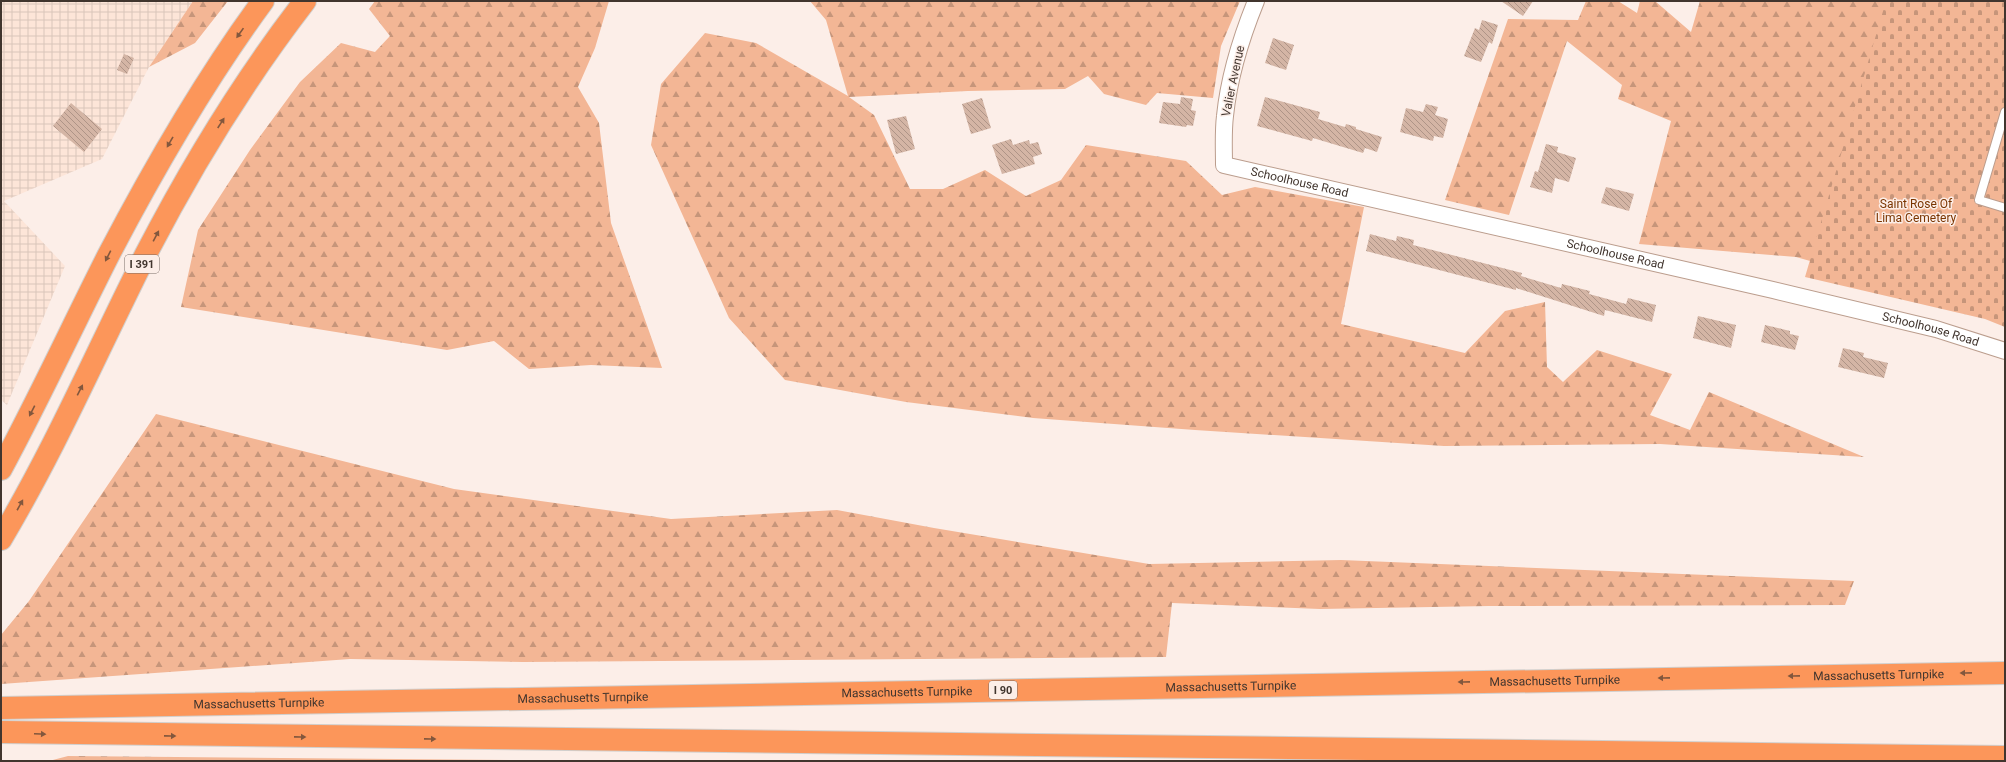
<svg xmlns="http://www.w3.org/2000/svg" width="2006" height="762" viewBox="0 0 2006 762" font-family="Roboto,sans-serif">
<style>
.industrial{fill:url(#industrial-grid)}
.forest{fill:url(#forest-firs)}
.cemetery{fill:url(#cemetery-stones)}
.building{fill:url(#building-back-hatch)}
.lines{fill:none;stroke-linecap:round;stroke-linejoin:round}
.service-casing{stroke:#bb9d8d;stroke-width:10}
.minor-casing{stroke:#bb9d8d;stroke-width:18}
.motorway-casing{stroke:#d1cfcd;stroke-width:24}
.service{stroke:#fff;stroke-width:8}
.minor{stroke:#fff;stroke-width:16}
.motorway{stroke:#fc965a;stroke-width:22}
.oneway{fill:#82573d}
.labels{text-anchor:middle;dominant-baseline:central;stroke-width:3;stroke-linejoin:round;paint-order:stroke}
.shield{fill:#fceee8;stroke:#796c66;stroke-width:1}
.shield-label{font-size:11px;font-weight:bold;fill:#41352e}
.street-label{font-size:12px;fill:#41352e;stroke:#fceee8}
.park-label{font-size:12px;fill:#7a3500;stroke:#fceee8}
</style>
<defs>
<pattern id="industrial-grid" width="8" height="8" patternUnits="userSpaceOnUse"><rect width="8" height="8" fill="#fde5d8"/><path d="M0 4h8M4 0v8" fill="none" stroke="#dac5ba"/></pattern>
<pattern id="forest-firs" width="22" height="20" patternUnits="userSpaceOnUse"><rect width="22" height="20" fill="#f3b695"/><path d="M5 1l3.5 6h-7zM16 11l3.5 6h-7z" fill="#c6957a"/></pattern>
<pattern id="cemetery-stones" width="16" height="16" patternUnits="userSpaceOnUse"><rect width="16" height="16" fill="#f3b695"/><path d="M2 7V4a2 2 0 0 1 4 0v3zM10 15v-3a2 2 0 0 1 4 0v3z" fill="#c6957a"/></pattern>
<pattern id="building-back-hatch" width="6" height="6" patternUnits="userSpaceOnUse"><rect width="6" height="6" fill="#d4b5a5"/><path d="M-1 5l2 2M0 0l6 6M5-1l2 2" fill="none" stroke="#ae9487"/></pattern>
</defs>
<rect width="100%" height="100%" fill="#fceee8"/>
<path class="industrial" d="M 1,1 L 193,1 L 149,67 L 102,159 L 4,201 L 65,266 L 7,405 L 1,400 Z"/>
<path class="forest" d="M 193,1 L 228,1 L 195,43 L 149,67 Z
M 375,1 L 609,1 L 595,48 L 578,87 L 599,123 L 611,223 L 662,368 L 591,365 L 529,369 L 494,341 L 447,350 L 181,307 L 198,230 L 250,150 L 300,82 L 341,43 L 375,52 L 390,36 L 369,9 Z
M 810,1 L 1240,1 L 1221,46 L 1213,98 L 1157,93 L 1146,105 L 1104,94 L 1088,76 L 1065,89 L 968,91 L 849,97 L 874,115 L 910,189 L 943,189 L 985,170 L 1026,196 L 1061,180 L 1086,145 L 1186,161 L 1222,195 L 1255,187 L 1364,207 L 1341,324 L 1465,353 L 1505,311 L 1545,302 L 1547,367 L 1563,382 L 1597,350 L 1672,374 L 1650,415 L 1690,430 L 1709,392 L 1864,457 L 1660,444 L 1444,446 L 1195,430 L 1033,418 L 906,402 L 785,380 L 729,318 L 651,145 L 661,84 L 705,33 L 756,43 L 848,96 L 826,20 Z
M 1586,1 L 1618,1 L 1637,13 L 1640,1 L 1655,1 L 1691,32 L 1700,1 L 2005,1 L 1990,312 L 1796,257 L 1639,244 L 1671,121 L 1618,99 L 1622,85 L 1567,41 L 1509,215 L 1445,200 L 1508,19 L 1578,20 Z
M 156,414 L 454,489 L 671,519 L 837,510 L 934,528 L 1149,564 L 1341,560 L 1854,581 L 1845,605 L 1489,606 L 1320,609 L 1172,603 L 1166,657 L 523,662 L 350,659 L 1,684 L 1,635 L 29,601 Z
M 68,756 L 619,761 L 49,761 Z"/>
<path class="cemetery" d="M 1886,1 L 2005,1 L 2005,327 L 1985,319 L 1805,277 Z"/>
<path class="building" d="M 1501,1 L 1533,1 L 1523,16 Z
M 1482,20 L 1498,25 L 1492,44 L 1489,42 L 1481,62 L 1464,56 L 1475,28 L 1479,30 Z
M 1273,38 L 1294,45 L 1286,70 L 1265,63 Z
M 124,54 L 134,58 L 127,74 L 117,70 Z
M 1181,97 L 1193,99 L 1191,110 L 1196,111 L 1193,126 L 1187,125 L 1186,127 L 1159,123 L 1163,102 L 1180,104 Z
M 1265,97 L 1320,112 L 1318,119 L 1345,127 L 1346,124 L 1356,127 L 1356,129 L 1382,137 L 1377,152 L 1365,148 L 1363,153 L 1313,138 L 1312,141 L 1257,126 Z
M 982,98 L 991,128 L 971,134 L 962,104 Z
M 71,103 L 102,129 L 84,152 L 53,126 Z
M 1426,104 L 1438,107 L 1435,115 L 1448,119 L 1443,138 L 1434,136 L 1433,141 L 1400,132 L 1406,108 L 1423,112 Z
M 906,116 L 915,149 L 896,154 L 887,120 Z
M 1011,139 L 1013,145 L 1029,140 L 1030,144 L 1038,142 L 1042,154 L 1033,157 L 1035,164 L 1002,174 L 992,145 Z
M 1546,144 L 1558,147 L 1557,152 L 1576,158 L 1569,182 L 1555,178 L 1552,193 L 1530,187 L 1535,171 L 1538,172 Z
M 1606,187 L 1634,194 L 1629,211 L 1601,203 Z
M 1370,234 L 1396,241 L 1397,236 L 1414,240 L 1413,245 L 1522,273 L 1521,276 L 1561,288 L 1562,284 L 1590,291 L 1589,294 L 1626,304 L 1628,298 L 1656,305 L 1652,322 L 1605,310 L 1604,316 L 1516,288 L 1516,290 L 1366,251 Z
M 1698,316 L 1736,325 L 1731,348 L 1693,338 Z
M 1765,325 L 1790,331 L 1790,334 L 1799,336 L 1795,350 L 1761,342 Z
M 1843,348 L 1864,353 L 1863,357 L 1888,363 L 1884,378 L 1838,367 Z"/>
<g class="lines">
<g class="service-casing">
<path id="service" d="M 2005,112 L 1979,200 L 2005,208"/>
</g>
<g class="minor-casing">
<g id="minor">
<path id="s1" d="M 1256,1 C 1241,38 1229,76 1225,116 C 1223,132 1224,149 1224,165 L 1773,290 L 1936,329 L 2005,351"/>
</g>
</g>
<g class="motorway-casing">
<g id="motorway">
<path d="M 1,469 C 39,399 72,327 108,256 C 154,168 204,81 263,1"/>
<path d="M 1,539 C 56,447 98,349 146,254 C 192,165 244,80 305,1"/>
<path id="s2" d="M 1,708 L 2005,673"/>
<path d="M 1,732 L 2005,757"/>
</g>
</g>
<use href="#service" class="service"/>
<use href="#minor" class="minor"/>
<use href="#motorway" class="motorway"/>
</g>
<defs><path id="oneway-solid" d="M-6-.8H1V-3.2L6.5 0L1 3.2V.8H-6Z"/></defs>
<g class="oneway">
<use href="#oneway-solid" transform="translate(240 33) rotate(125)"/>
<use href="#oneway-solid" transform="translate(221 123) rotate(-57)"/>
<use href="#oneway-solid" transform="translate(170 142) rotate(120)"/>
<use href="#oneway-solid" transform="translate(156 236) rotate(-62)"/>
<use href="#oneway-solid" transform="translate(108 256) rotate(117)"/>
<use href="#oneway-solid" transform="translate(80 390) rotate(-63)"/>
<use href="#oneway-solid" transform="translate(32 411) rotate(117)"/>
<use href="#oneway-solid" transform="translate(20 505) rotate(-61)"/>
<use href="#oneway-solid" transform="translate(1966 673) rotate(179)"/>
<use href="#oneway-solid" transform="translate(1794 676) rotate(179)"/>
<use href="#oneway-solid" transform="translate(1664 678) rotate(179)"/>
<use href="#oneway-solid" transform="translate(1464 682) rotate(179)"/>
<use href="#oneway-solid" transform="translate(40 734) rotate(2)"/>
<use href="#oneway-solid" transform="translate(170 736) rotate(1)"/>
<use href="#oneway-solid" transform="translate(300 737) rotate(1)"/>
<use href="#oneway-solid" transform="translate(430 739) rotate(1)"/>
</g>
<g class="labels">
<g class="shield">
<rect x="125" y="255" width="34" height="18" rx="3"/>
<rect x="989" y="681" width="28" height="18" rx="3"/>
</g>
<g class="shield-label">
<text x="142" y="264">I 391</text>
<text x="1003" y="690">I 90</text>
</g>
<g class="street-label">
<text transform="translate(1233 81) rotate(-78)">Valier Avenue</text>
<text stroke="none"><textPath href="#s1" startOffset="246">Schoolhouse Road</textPath></text>
<text stroke="none"><textPath href="#s1" startOffset="570">Schoolhouse Road</textPath></text>
<text stroke="none"><textPath href="#s1" startOffset="894">Schoolhouse Road</textPath></text>
<text stroke="none"><textPath href="#s2" startOffset="1878">Massachusetts Turnpike</textPath></text>
<text stroke="none"><textPath href="#s2" startOffset="1554">Massachusetts Turnpike</textPath></text>
<text stroke="none"><textPath href="#s2" startOffset="1230">Massachusetts Turnpike</textPath></text>
<text stroke="none"><textPath href="#s2" startOffset="906">Massachusetts Turnpike</textPath></text>
<text stroke="none"><textPath href="#s2" startOffset="582">Massachusetts Turnpike</textPath></text>
<text stroke="none"><textPath href="#s2" startOffset="258">Massachusetts Turnpike</textPath></text>
</g>
<g class="park-label">
<text x="1916" y="204">Saint Rose Of<tspan x="1916" dy="14">Lima Cemetery</tspan></text>
</g>
</g>
<rect width="2006" height="762" fill="none" stroke="#41352e" stroke-width="4"/>
</svg>
